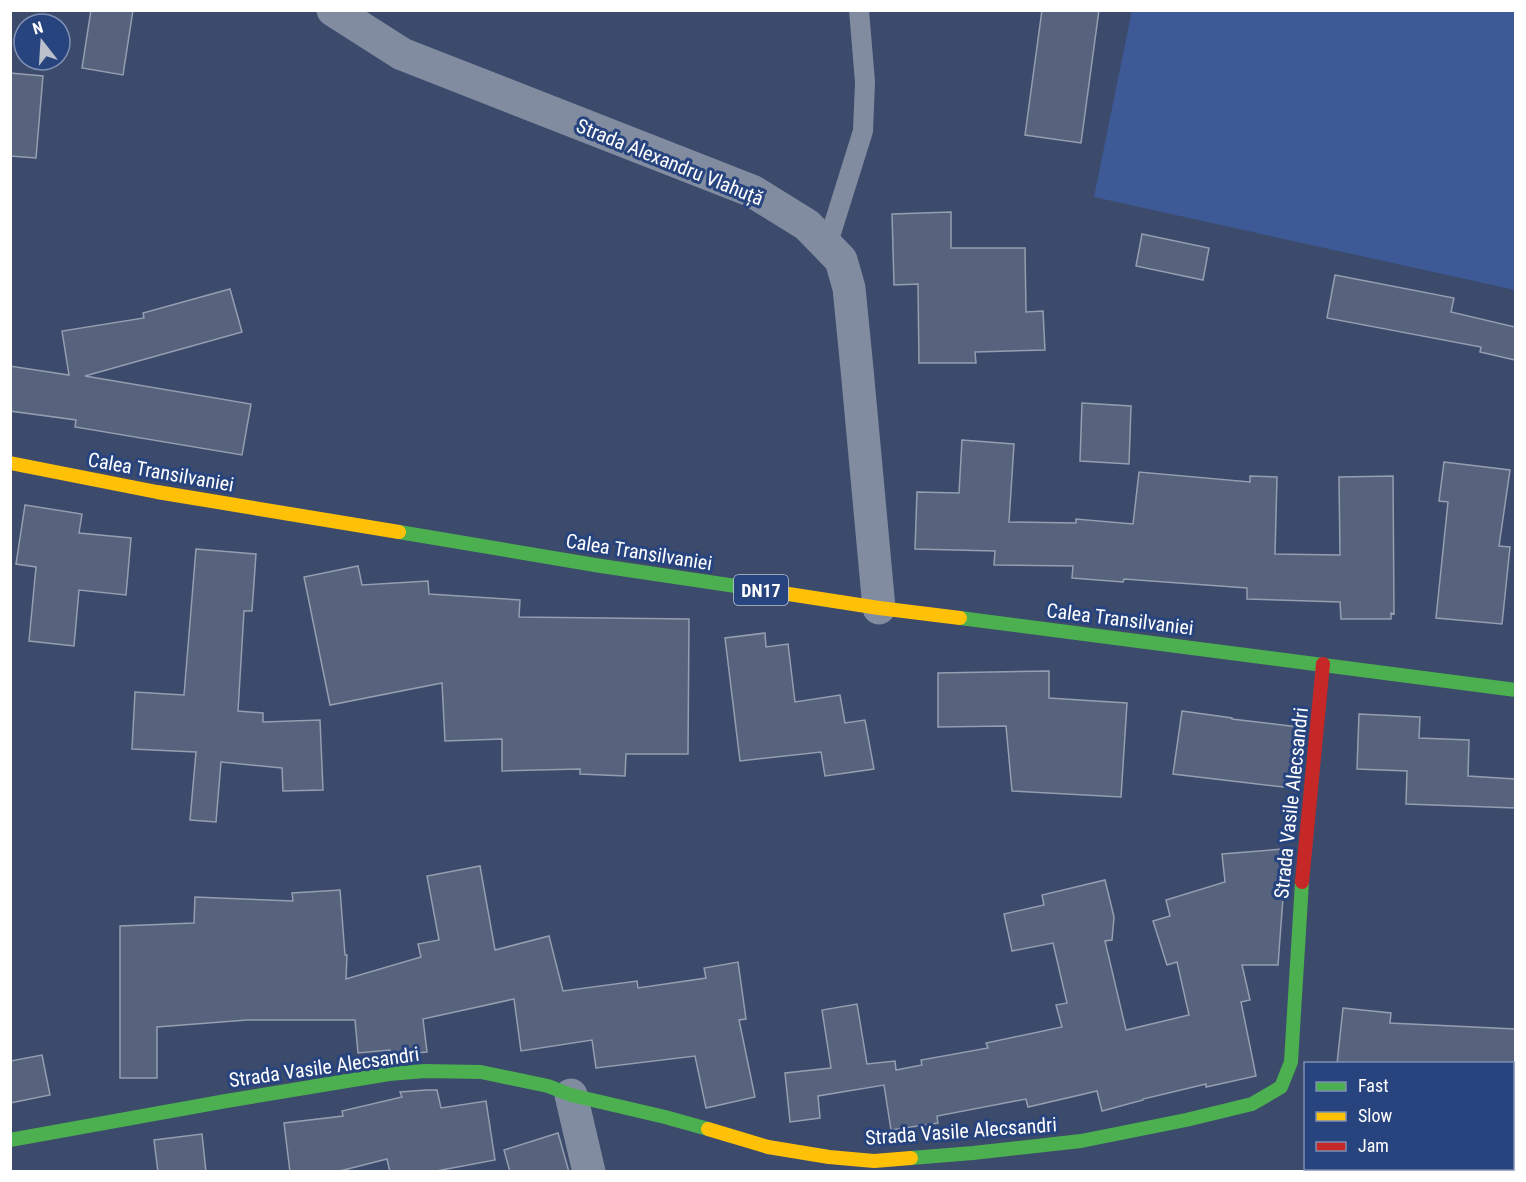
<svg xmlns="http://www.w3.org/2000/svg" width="1526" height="1182" viewBox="0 0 1526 1182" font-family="'Roboto Condensed',sans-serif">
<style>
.green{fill:#3d5a96}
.building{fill:#57637d;stroke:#959eb0;stroke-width:1.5}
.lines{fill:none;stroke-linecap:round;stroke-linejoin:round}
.lane{stroke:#828ca1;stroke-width:20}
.street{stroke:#828ca1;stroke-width:33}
.fast{stroke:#4caf50;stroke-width:14}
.slow{stroke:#ffc107;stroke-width:14}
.jam{stroke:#c62828;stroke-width:14}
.labels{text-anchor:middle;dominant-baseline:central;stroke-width:6;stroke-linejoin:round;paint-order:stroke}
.shield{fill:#28447f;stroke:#bec7d9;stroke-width:1.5}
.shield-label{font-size:18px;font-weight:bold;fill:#fff}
.street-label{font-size:20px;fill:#fff;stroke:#28447f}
</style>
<rect width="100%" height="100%" fill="#3c4b6b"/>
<path class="green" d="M 1132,10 L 1515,11 L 1515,290 L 1094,197 Z"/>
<path class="building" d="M 91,10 L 133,10 L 123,75 L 82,68 Z
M 1042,10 L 1099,10 L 1081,143 L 1025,135 Z
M 10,73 L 43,76 L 36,158 L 10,156 Z
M 951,212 L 951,248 L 1025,248 L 1026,312 L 1043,311 L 1045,350 L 975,352 L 976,363 L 919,363 L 918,284 L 894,285 L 892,214 Z
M 1142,234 L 1209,248 L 1203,280 L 1136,266 Z
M 1335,275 L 1454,298 L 1451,312 L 1515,327 L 1515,360 L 1480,352 L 1481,347 L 1327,318 Z
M 230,289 L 242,332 L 85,376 L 251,404 L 242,455 L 75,427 L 76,420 L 10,411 L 10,366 L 69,375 L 62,331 L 144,318 L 143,313 Z
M 1082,403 L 1131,406 L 1129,464 L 1080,461 Z
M 962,440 L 1014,444 L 1009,522 L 1076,523 L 1076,519 L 1133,524 L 1139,472 L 1250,482 L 1250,476 L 1277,477 L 1275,554 L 1340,555 L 1339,477 L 1393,476 L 1394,614 L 1391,613 L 1391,619 L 1341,619 L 1340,602 L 1247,599 L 1247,588 L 1124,579 L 1123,582 L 1072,578 L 1073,566 L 994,565 L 995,551 L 915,549 L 917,492 L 959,493 Z
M 1444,462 L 1510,470 L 1499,546 L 1510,547 L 1502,624 L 1436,618 L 1448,502 L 1439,501 Z
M 25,505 L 82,514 L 79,533 L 131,538 L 126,595 L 79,590 L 74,646 L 29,641 L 36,567 L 16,564 Z
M 196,549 L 256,554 L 252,611 L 244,611 L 238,711 L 263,713 L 263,722 L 320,720 L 323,790 L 283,791 L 282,768 L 221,762 L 216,822 L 190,820 L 196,752 L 132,749 L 135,692 L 184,695 Z
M 358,566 L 362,585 L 428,581 L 429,594 L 520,600 L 519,617 L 689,619 L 688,754 L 626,754 L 625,776 L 580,774 L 580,769 L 502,771 L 502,739 L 445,741 L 442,683 L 330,705 L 304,577 Z
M 765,633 L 766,647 L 788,644 L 795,702 L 840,695 L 845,723 L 865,720 L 874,769 L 825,776 L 821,752 L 740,761 L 725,638 Z
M 1049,671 L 1049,698 L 1127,703 L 1121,797 L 1012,791 L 1006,726 L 938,727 L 938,673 Z
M 1182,711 L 1232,718 L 1232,719 L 1298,727 L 1292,788 L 1173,774 Z
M 1359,714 L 1420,717 L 1419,738 L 1469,740 L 1468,776 L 1515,779 L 1515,808 L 1406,804 L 1407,771 L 1357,769 Z
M 1283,849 L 1285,871 L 1278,965 L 1242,965 L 1250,1000 L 1241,1002 L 1256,1076 L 1206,1087 L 1206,1084 L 1143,1099 L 1143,1100 L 1102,1111 L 1097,1091 L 1028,1107 L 1026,1099 L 937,1116 L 938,1123 L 891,1130 L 884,1085 L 818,1096 L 820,1118 L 790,1122 L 785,1073 L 831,1068 L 822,1010 L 857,1004 L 867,1064 L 895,1061 L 896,1070 L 922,1065 L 921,1060 L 988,1048 L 986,1043 L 1062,1027 L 1056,1005 L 1067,1003 L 1053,943 L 1012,951 L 1004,914 L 1044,905 L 1042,895 L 1105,880 L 1114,917 L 1112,940 L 1105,941 L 1126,1030 L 1189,1015 L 1177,962 L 1167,965 L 1153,921 L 1170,916 L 1166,900 L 1225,882 L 1222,854 Z
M 480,866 L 495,950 L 549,936 L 563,991 L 637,981 L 638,988 L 706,978 L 704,968 L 738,962 L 746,1019 L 739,1020 L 755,1097 L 706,1108 L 695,1056 L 596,1068 L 592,1040 L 521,1051 L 514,999 L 423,1019 L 427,1052 L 391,1055 L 390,1050 L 358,1053 L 355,1020 L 247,1020 L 157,1027 L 157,1078 L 120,1078 L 120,926 L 194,923 L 195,897 L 293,901 L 292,893 L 340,890 L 345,955 L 347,955 L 346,979 L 421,957 L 418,944 L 439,940 L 427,876 Z
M 1343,1008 L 1391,1013 L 1390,1023 L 1515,1029 L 1515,1064 L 1337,1064 Z
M 42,1055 L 50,1095 L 10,1103 L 10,1061 Z
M 426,1090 L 437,1090 L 441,1108 L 486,1101 L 495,1160 L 431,1172 L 390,1172 L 387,1159 L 336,1172 L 290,1172 L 284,1123 L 343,1116 L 342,1111 L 402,1097 L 400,1092 Z
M 558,1133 L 569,1172 L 510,1172 L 504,1150 Z
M 202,1134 L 206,1172 L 158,1172 L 154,1140 Z"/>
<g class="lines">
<path class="lane" d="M 827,246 L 863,131 L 865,82 L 859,10"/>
<path class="street" d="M 333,10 L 402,54 L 752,191 L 807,225 L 841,260 L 849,288 L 857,369 L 879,608
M 571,1095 L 589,1172"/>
<path class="fast" d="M 399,532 L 601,566 L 756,589
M 960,618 L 1516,690
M 10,1140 L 226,1101 L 389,1074 L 425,1071 L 481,1072 L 548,1086 L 571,1095 L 665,1117 L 708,1129
M 911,1158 L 973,1153 L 1081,1141 L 1186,1120 L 1252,1104 L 1281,1087 L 1291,1062 L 1302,882"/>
<path class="slow" d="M 10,463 L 157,492 L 399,532
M 756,589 L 879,608 L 960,618
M 708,1129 L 768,1147 L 829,1157 L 874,1161 L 911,1158"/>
<path class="jam" d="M 1302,882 L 1323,664"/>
</g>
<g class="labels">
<rect class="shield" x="734" y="575" width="54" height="30" rx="4.5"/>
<g class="shield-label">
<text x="761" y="590">DN17</text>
</g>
<g class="street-label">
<text transform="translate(670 162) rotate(22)">Strada Alexandru Vlahuță</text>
<text transform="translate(161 472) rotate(10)">Calea Transilvaniei</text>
<text transform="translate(639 552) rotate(9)">Calea Transilvaniei</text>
<text transform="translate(1120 619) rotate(7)">Calea Transilvaniei</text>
<text transform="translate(1291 803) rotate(-84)">Strada Vasile Alecsandri</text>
<text transform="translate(324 1067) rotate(-8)">Strada Vasile Alecsandri</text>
<text transform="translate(961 1131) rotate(-4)">Strada Vasile Alecsandri</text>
</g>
</g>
<rect width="1526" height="1182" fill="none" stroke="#ffffff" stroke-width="24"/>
<rect x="1304" y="1062" width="210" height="108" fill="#28447f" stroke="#7e8fb2" stroke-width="1.5"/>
<rect x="1316" y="1082" width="30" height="9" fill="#4caf50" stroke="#7e8fb2" stroke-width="1.5"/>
<text x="1358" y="1092" font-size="18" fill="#ffffff">Fast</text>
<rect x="1316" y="1112" width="30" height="9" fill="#ffc107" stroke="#7e8fb2" stroke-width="1.5"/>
<text x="1358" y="1122" font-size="18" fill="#ffffff">Slow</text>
<rect x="1316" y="1142" width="30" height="9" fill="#c62828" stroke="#7e8fb2" stroke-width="1.5"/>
<text x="1358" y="1152" font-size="18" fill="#ffffff">Jam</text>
<g transform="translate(42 42) rotate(343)"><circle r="28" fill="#28447f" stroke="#7e8fb2" stroke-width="1.5"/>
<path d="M0-4.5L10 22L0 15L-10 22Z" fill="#bbc0cb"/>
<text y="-9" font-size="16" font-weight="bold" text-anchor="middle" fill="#ffffff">N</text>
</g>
</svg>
